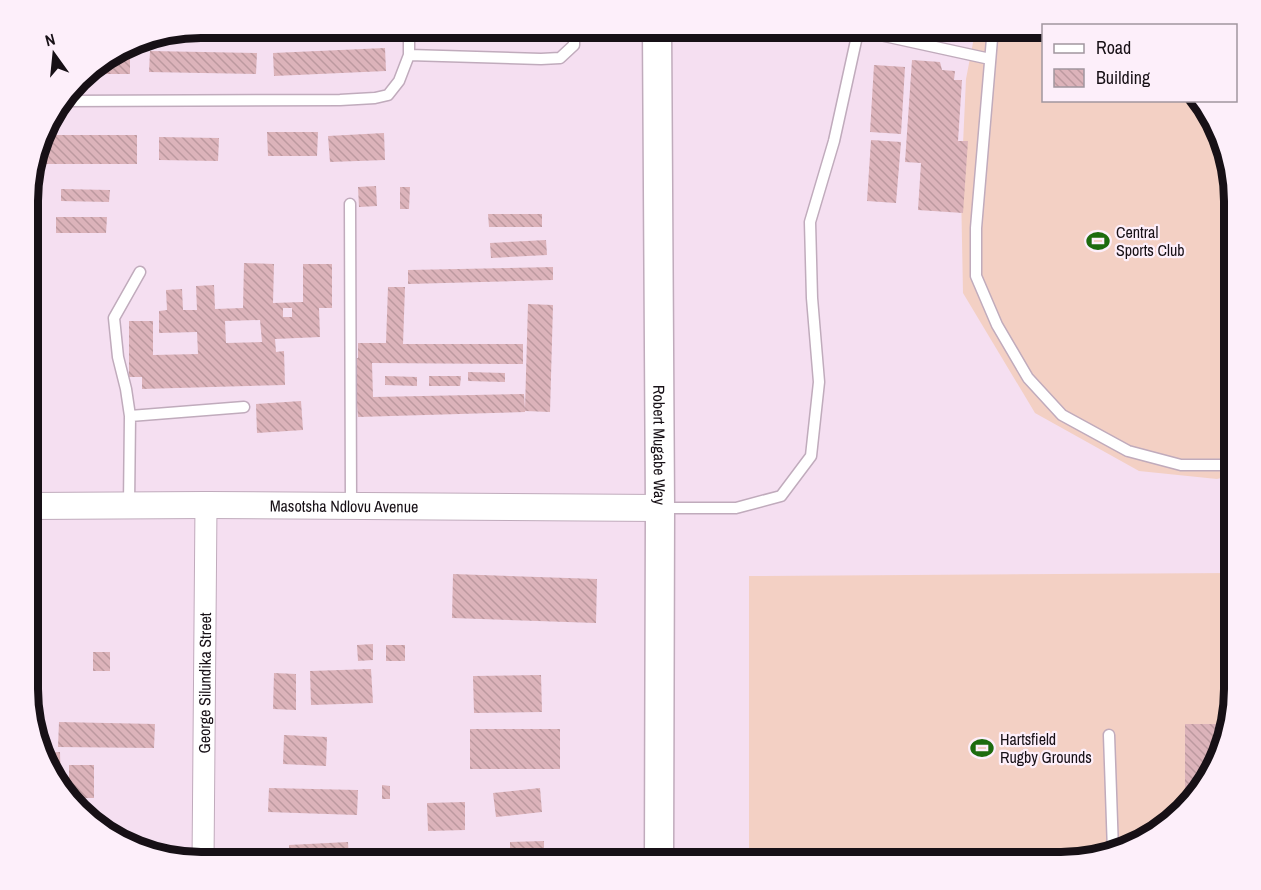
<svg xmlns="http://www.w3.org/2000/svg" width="1261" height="890" viewBox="0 0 1261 890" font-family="'Archivo Narrow',sans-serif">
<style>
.pitch{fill:#f3d0c4}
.building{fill:url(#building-back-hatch);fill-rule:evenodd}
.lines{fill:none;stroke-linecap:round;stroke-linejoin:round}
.service-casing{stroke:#c0abbc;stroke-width:13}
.minor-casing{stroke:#c0abbc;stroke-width:23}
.tertiary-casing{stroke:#c0abbc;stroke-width:28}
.secondary-casing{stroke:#c0abbc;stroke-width:31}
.service{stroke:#fff;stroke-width:10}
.minor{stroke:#fff;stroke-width:21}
.tertiary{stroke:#fff;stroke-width:26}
.secondary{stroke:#fff;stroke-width:28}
.labels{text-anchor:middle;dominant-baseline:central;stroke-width:4.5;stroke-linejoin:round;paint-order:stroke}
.poi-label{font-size:16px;fill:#171016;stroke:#fdeffa;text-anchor:start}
.street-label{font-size:16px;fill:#171016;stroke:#fdeffa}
.rim{fill:none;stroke:#171016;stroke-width:8}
</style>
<defs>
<pattern id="building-back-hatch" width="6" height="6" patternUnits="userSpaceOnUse" patternTransform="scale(1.5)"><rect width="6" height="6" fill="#dcb3ba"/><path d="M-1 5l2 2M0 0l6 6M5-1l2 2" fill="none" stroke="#bc999f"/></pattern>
</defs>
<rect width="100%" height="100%" fill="#f5dff1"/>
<path class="pitch" d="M 976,27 L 1043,27 L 1044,100 L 1197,101 L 1216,123 L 1234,189 L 1234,475 L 1217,479 L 1139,471 L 1035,413 L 963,293 L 961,188 L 966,79 Z
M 1234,573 L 1234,701 L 1198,795 L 1138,845 L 1061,863 L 749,863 L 749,576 Z"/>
<path class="building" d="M 130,45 L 130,74 L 83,74 L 86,70 Z
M 385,48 L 386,71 L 274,76 L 273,53 Z
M 150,51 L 257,53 L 256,74 L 149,72 Z
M 912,60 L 940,62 L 942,70 L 955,71 L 954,80 L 962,80 L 958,141 L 968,141 L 963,213 L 918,210 L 921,163 L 905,162 Z
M 874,65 L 905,67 L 901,134 L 870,132 Z
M 267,132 L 318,132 L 317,156 L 268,156 Z
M 384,133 L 385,160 L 330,162 L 328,136 Z
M 45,135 L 137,135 L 137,164 L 45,164 Z
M 159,137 L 219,138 L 218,161 L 159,160 Z
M 871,140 L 901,142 L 896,203 L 867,201 Z
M 376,186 L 377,206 L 359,207 L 358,187 Z
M 400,187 L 410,187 L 409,209 L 400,209 Z
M 61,189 L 110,190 L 109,202 L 61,201 Z
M 488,214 L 542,214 L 542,227 L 489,227 Z
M 56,217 L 107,217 L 106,233 L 56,233 Z
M 546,240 L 547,255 L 491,258 L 490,243 Z
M 244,263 L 274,264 L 273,303 L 303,302 L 303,264 L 332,264 L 332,308 L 319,308 L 320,337 L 275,339 L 276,352 L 284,351 L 285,385 L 142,389 L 142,377 L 129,377 L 129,321 L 153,321 L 153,355 L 198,354 L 197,332 L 159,333 L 159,311 L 167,310 L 166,290 L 182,289 L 183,310 L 197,310 L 196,286 L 214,285 L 215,309 L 243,308 ZM 283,308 L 292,308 L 292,317 L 283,317 ZM 260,320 L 262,342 L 226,343 L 225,321 Z
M 553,267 L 553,280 L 408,284 L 408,270 Z
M 388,287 L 405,287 L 403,344 L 523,344 L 523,364 L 372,363 L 373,397 L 524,394 L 525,409 L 528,304 L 553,305 L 550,412 L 525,411 L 525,412 L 358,417 L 353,358 L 358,358 L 358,343 L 386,343 Z
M 468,372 L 505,373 L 505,382 L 468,381 Z
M 385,376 L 417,377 L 417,386 L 385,385 Z
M 429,376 L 461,376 L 460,386 L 429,386 Z
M 301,401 L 303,430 L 257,433 L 256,404 Z
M 453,574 L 597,579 L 596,623 L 452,618 Z
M 373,644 L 373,660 L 358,661 L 357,645 Z
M 386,645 L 405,645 L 405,661 L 386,661 Z
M 93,652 L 110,652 L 110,671 L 93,671 Z
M 371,669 L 373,703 L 311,705 L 310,671 Z
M 274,673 L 296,674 L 296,710 L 273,709 Z
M 541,675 L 542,712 L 474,713 L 473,676 Z
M 59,722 L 155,724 L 154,748 L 58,747 Z
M 1185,724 L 1225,724 L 1198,795 L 1185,806 Z
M 470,729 L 560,729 L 560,769 L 470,769 Z
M 284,735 L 327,737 L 326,766 L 283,764 Z
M 60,752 L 61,789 L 50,776 L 42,753 Z
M 69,765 L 94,765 L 94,798 L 69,798 Z
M 382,785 L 390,786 L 390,799 L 382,799 Z
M 269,788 L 358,790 L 357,815 L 268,812 Z
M 540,788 L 542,812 L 496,817 L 493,793 Z
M 465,802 L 465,830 L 428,831 L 427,803 Z
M 544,841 L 544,863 L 510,863 L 510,842 Z
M 348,842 L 349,863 L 290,863 L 289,845 Z"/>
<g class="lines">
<g class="service-casing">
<path id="service" d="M 863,27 L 871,33 L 990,59
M 993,27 L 976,228 L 976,276 L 997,325 L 1028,378 L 1062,415 L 1128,451 L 1181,465 L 1234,465
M 409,55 L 541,59 L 560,58 L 574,45 L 574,27
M 61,101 L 340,100 L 375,98 L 388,95 L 399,81 L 409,55 L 409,27
M 350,204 L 351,505
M 130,416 L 244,407
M 129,505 L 130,416 L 126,389 L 118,357 L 114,318 L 140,272
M 661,508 L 736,508 L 781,496 L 811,456 L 819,382 L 812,298 L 810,222 L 834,141 L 859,27
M 1109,735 L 1113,851"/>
</g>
<g class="minor-casing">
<g id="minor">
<path id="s1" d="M 203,863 L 206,505"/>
</g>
</g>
<g class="tertiary-casing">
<g id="tertiary">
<path id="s2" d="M 28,506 L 206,505 L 660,508"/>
</g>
</g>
<g class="secondary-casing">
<g id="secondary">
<path id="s3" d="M 657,27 L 660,508 L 659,863"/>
</g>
</g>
<use href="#service" class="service"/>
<use href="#minor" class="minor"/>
<use href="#tertiary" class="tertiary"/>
<use href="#secondary" class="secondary"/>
</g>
<defs>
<g id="stadium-bare" transform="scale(1.8)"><path d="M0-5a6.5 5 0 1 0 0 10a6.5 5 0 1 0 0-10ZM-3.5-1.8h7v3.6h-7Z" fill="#1d6b0e" stroke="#fdeffa" stroke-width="2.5" paint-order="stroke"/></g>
</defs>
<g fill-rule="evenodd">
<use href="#stadium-bare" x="1098" y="241"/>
<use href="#stadium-bare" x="982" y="748"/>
</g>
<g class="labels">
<g class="poi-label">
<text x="1116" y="232">Central<tspan x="1116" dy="18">Sports Club</tspan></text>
<text x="1000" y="739">Hartsfield<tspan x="1000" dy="18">Rugby Grounds</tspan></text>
</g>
<g class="street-label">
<text stroke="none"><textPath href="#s3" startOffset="418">Robert Mugabe Way</textPath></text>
<text stroke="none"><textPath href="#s2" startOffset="316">Masotsha Ndlovu Avenue</textPath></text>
<text stroke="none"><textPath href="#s1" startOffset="180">George Silundika Street</textPath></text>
</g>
</g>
<path d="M0 0H1261V890H0ZM201 38H1061A163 163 0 0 1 1224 201V689A163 163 0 0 1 1061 852H201A163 163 0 0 1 38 689V201A163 163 0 0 1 201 38Z" fill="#fdeffa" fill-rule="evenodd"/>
<path class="rim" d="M201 38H1061A163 163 0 0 1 1224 201V689A163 163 0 0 1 1061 852H201A163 163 0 0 1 38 689V201A163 163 0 0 1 201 38Z"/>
<rect x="1042" y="24" width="195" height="78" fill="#fdeffa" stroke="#a1969f" stroke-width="1.5"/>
<rect x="1054" y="44" width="30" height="9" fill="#ffffff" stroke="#a1969f" stroke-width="1.5"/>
<text x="1096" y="54" font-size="18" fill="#171016">Road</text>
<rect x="1054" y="69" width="30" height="18" fill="url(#building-back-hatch)" stroke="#a1969f" stroke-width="1.5"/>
<text x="1096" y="84" font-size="18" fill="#171016">Building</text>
<g transform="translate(54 54) rotate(345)" stroke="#fdeffa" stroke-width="4.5" paint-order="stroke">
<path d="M0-4.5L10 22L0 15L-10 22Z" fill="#171016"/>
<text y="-9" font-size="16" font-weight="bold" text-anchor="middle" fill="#171016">N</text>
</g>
</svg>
